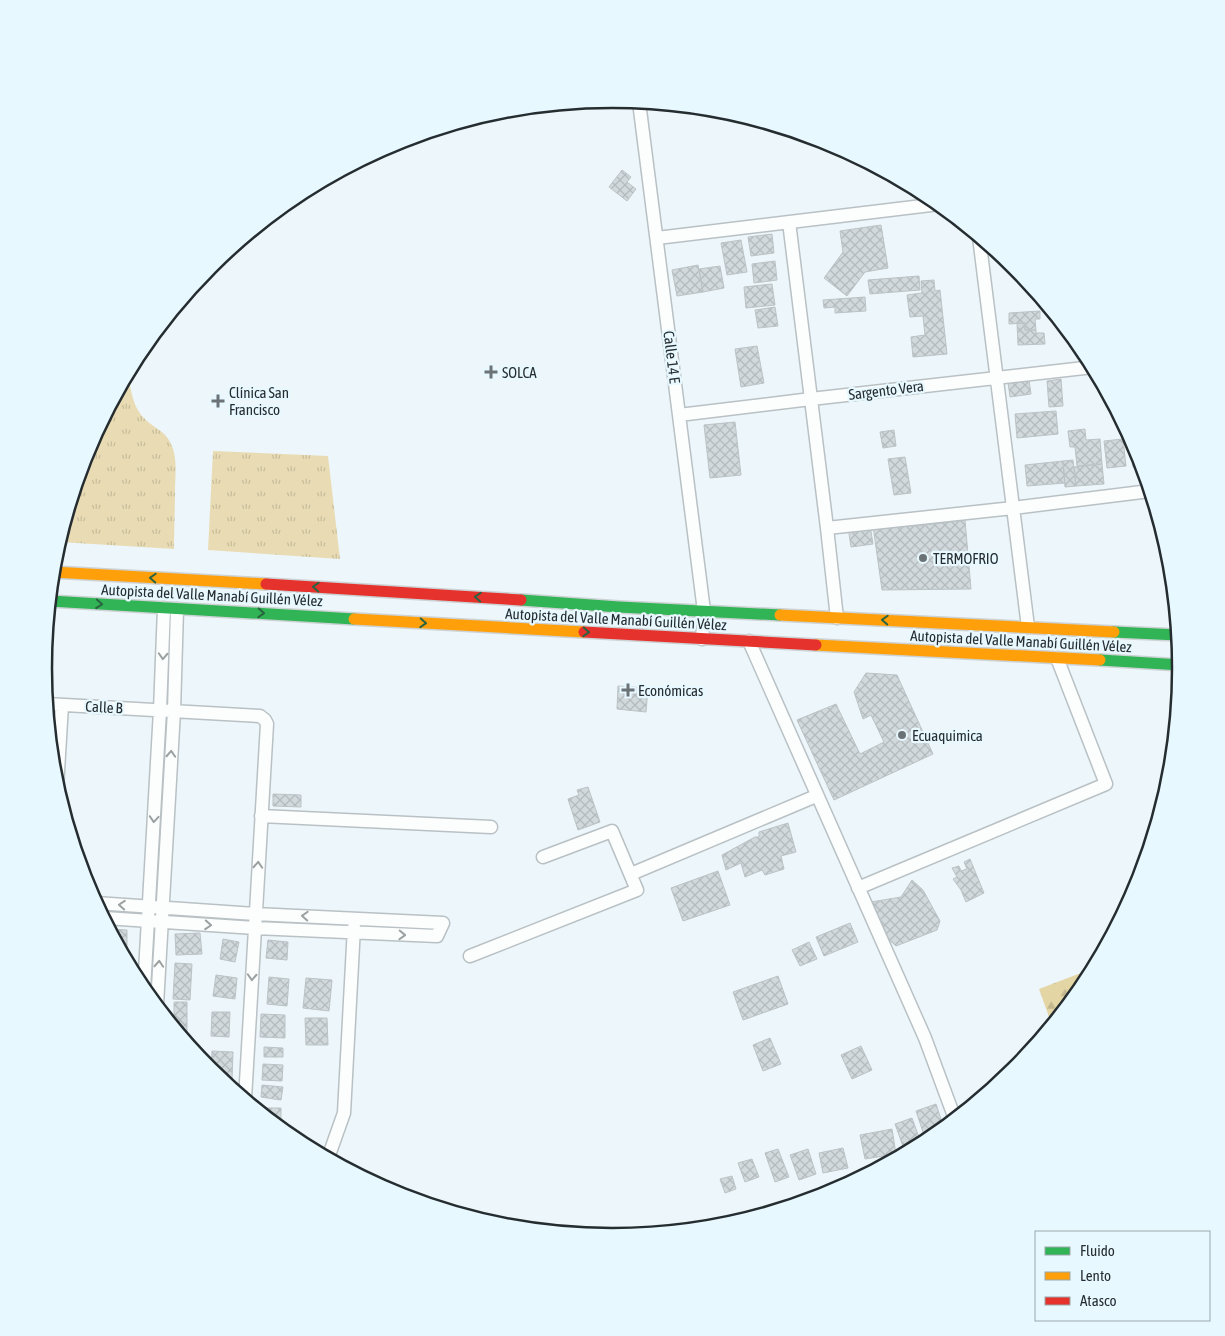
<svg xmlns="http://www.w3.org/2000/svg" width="1225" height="1336" viewBox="0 0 1225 1336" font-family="'Asap Condensed',sans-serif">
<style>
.grass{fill:url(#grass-tufts)}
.forest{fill:url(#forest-firs)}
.building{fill:url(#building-cross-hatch);stroke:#bcc3c6}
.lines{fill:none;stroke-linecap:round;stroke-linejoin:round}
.street-casing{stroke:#b9c1c4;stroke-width:15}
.fast-casing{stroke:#cdd2d4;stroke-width:14}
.slow-casing{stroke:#cdd2d4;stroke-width:14}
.jam-casing{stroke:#cdd2d4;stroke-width:14}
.street{stroke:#fcfefe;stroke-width:12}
.fast{stroke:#30b455;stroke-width:11}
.slow{stroke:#ff9f0a;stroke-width:11}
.jam{stroke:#e5322d;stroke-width:11}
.oneway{stroke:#29633f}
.oneway2{stroke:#9ba0a1}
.poi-dot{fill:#6b7377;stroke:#e8f8ff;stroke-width:2}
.labels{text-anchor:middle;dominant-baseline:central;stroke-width:4.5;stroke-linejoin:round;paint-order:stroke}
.street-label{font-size:15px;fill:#252d30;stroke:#e8f8ff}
.poi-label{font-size:15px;fill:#252d30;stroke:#e8f8ff;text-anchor:start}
.rim{fill:none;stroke:#252d30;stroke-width:2.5}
</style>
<defs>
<pattern id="grass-tufts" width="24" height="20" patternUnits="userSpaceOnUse" patternTransform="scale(1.25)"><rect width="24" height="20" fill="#e9dcb4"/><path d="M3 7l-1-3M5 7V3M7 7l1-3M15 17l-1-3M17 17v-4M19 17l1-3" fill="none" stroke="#c8bd9b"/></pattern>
<pattern id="forest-firs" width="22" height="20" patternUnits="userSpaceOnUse" patternTransform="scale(1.25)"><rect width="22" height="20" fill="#e4d5a5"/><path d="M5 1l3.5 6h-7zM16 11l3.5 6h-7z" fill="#c3b78e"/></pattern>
<pattern id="building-cross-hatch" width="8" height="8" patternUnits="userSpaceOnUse" patternTransform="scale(1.25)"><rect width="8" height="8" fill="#d2d9dd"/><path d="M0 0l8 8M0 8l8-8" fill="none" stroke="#b4bbbe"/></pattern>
</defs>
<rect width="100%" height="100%" fill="#edf6fa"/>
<path class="grass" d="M 127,375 C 132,390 132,406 144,418 C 153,428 165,430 171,444 C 178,458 175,476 175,491 C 175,510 174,529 174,549 L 60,542 L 60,538 L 87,450 Z
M 213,451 L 328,456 L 340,559 L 208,550 Z"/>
<path class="forest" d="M 1094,968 L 1085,984 L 1052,1025 L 1039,989 Z"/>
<path class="building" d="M 622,170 L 631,177 L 627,182 L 636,189 L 627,201 L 609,187 Z
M 881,225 L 888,268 L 865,272 L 847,296 L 824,278 L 843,252 L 840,231 Z
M 772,234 L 774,253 L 751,256 L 748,237 Z
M 741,240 L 747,272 L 727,275 L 721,243 Z
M 775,261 L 777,280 L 754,283 L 752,264 Z
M 698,265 L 703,292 L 677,296 L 672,270 Z
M 720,266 L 724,288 L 703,292 L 699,269 Z
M 919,276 L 920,290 L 870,294 L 868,280 Z
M 934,280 L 935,291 L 940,290 L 947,354 L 913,357 L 911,337 L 925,335 L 923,316 L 910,317 L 907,295 L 922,293 L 921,281 Z
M 772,284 L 775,305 L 746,308 L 744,287 Z
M 865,297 L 866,311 L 835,313 L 835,307 L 824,308 L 823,300 Z
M 775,307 L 778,326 L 758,328 L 755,310 Z
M 1040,311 L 1040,319 L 1035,319 L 1036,330 L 1025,330 L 1025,323 L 1009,324 L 1009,313 Z
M 1017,323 L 1025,323 L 1025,330 L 1036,330 L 1036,333 L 1044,333 L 1045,344 L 1018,345 Z
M 757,346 L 764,383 L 741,387 L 735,349 Z
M 1061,379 L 1063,406 L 1049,407 L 1047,381 Z
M 1029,380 L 1031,394 L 1010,397 L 1008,382 Z
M 1056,411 L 1058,434 L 1017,438 L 1015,414 Z
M 735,422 L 741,475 L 710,478 L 704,425 Z
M 1085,429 L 1086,440 L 1100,439 L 1102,464 L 1077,466 L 1075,447 L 1070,447 L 1068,431 Z
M 894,430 L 896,446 L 883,448 L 880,432 Z
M 1123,439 L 1126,466 L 1107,468 L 1104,441 Z
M 1130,440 L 1132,440 L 1138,451 L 1143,466 L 1133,467 Z
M 905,457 L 911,493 L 894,495 L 888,459 Z
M 1073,460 L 1076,486 L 1065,487 L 1063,461 Z
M 1063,461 L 1065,483 L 1027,486 L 1025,465 Z
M 1102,464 L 1104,484 L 1076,486 L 1074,467 Z
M 965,520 L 971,589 L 882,590 L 873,526 L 919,526 Z
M 870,525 L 873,544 L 851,547 L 848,527 Z
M 866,673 L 897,675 L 933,754 L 834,800 L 797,720 L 836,704 L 860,754 L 884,742 L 871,715 L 863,719 L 854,692 Z
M 618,686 L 648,688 L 646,712 L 617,709 Z
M 588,787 L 600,822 L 578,830 L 568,799 L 579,795 L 577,790 Z
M 273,794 L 301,795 L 301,807 L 273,806 Z
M 788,823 L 796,852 L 781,856 L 784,869 L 765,875 L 762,870 L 745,877 L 741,863 L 726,870 L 722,855 L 755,837 L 759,837 L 759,832 Z
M 970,859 L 984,893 L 966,902 L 961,890 L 953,879 L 957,877 L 952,868 L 959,866 L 961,871 L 967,869 L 964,862 Z
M 718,871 L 730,905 L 683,921 L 671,888 Z
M 912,880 L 923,890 L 940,921 L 937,930 L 896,946 L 886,937 L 871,902 L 901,897 Z
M 850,923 L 858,942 L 824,956 L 816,937 Z
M 110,929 L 127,930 L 127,951 L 122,951 Z
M 200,933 L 202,954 L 176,955 L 175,934 Z
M 223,939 L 239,942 L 235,962 L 220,959 Z
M 268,940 L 288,942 L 287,960 L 266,958 Z
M 809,942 L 817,959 L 800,966 L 792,950 Z
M 175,963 L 192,964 L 190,1000 L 173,999 Z
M 216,975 L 237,978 L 235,999 L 213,996 Z
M 778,976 L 788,1004 L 743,1020 L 733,992 Z
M 269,977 L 289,979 L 287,1006 L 267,1004 Z
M 306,978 L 332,980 L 329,1011 L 303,1008 Z
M 174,1002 L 187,1002 L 187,1033 L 180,1033 L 174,1026 Z
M 212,1012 L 230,1012 L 229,1037 L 211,1036 Z
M 261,1014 L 285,1015 L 285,1038 L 260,1037 Z
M 305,1018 L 327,1018 L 328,1045 L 306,1045 Z
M 770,1038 L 781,1064 L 763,1071 L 753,1045 Z
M 861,1046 L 872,1070 L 852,1079 L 841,1055 Z
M 264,1047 L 283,1048 L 283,1057 L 264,1057 Z
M 212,1051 L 233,1052 L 232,1081 L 224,1081 L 211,1071 Z
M 263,1064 L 283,1065 L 282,1081 L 262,1080 Z
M 262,1085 L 283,1087 L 281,1100 L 261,1097 Z
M 936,1104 L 944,1128 L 929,1140 L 926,1141 L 916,1111 Z
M 262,1108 L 281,1108 L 281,1128 L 262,1112 Z
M 912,1118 L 921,1143 L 904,1149 L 895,1124 Z
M 892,1129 L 896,1154 L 865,1159 L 860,1135 Z
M 843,1148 L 848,1168 L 823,1173 L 819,1153 Z
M 778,1149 L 789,1177 L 775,1182 L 765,1153 Z
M 808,1149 L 816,1174 L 799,1180 L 790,1155 Z
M 752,1159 L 759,1177 L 745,1182 L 738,1163 Z
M 732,1176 L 736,1189 L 725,1193 L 720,1179 Z"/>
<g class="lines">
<g class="street-casing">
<path id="street" d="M 639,102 L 704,611 L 702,639
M 789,222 L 827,528 L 837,618
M 979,237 L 1028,627
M 657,238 L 939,204
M 679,415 L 811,399 L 1093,367
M 827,528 L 1013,508 L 1150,491
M 749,641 L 925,1038 L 955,1119
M 47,704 L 260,716 L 265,720 L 267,724 L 245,1099
M 57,788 L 62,705
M 261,816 L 491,827
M 631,874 L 816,796
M 858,888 L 1106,784 L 1057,658
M 96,903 L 255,914 L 443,923 L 437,936 L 255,928 L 105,918
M 470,956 L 637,890 L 612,831 L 543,857
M 144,989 L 160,710 L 164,608
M 157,1005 L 174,711 L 177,609
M 328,1158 L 344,1113 L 354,927"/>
</g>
<g class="fast-casing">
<path id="fast" d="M 521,600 L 619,607 L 780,615
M 50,601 L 354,619
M 1114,632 L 1178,635
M 1100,660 L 1181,665"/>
</g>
<g class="slow-casing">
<path id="slow" d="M 53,572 L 266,584
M 780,615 L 1114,632
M 354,619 L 584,632
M 816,645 L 1100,660"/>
</g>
<g class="jam-casing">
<path id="jam" d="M 266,584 L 521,600
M 584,632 L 816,645"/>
</g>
<use href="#street" class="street"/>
<use href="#fast" class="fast"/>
<use href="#slow" class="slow"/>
<use href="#jam" class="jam"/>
</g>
<defs><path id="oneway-chevron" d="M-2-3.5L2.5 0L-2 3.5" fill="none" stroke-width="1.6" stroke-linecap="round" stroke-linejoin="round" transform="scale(1.25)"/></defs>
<g class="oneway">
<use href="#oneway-chevron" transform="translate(153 578) rotate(-177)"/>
<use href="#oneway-chevron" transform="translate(316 587) rotate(-177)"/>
<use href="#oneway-chevron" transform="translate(478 597) rotate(-176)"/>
<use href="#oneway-chevron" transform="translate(99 604) rotate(4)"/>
<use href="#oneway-chevron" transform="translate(261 613) rotate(3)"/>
<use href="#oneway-chevron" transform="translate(885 620) rotate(-177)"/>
<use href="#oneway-chevron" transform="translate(423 623) rotate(3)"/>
<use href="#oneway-chevron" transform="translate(586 632) rotate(3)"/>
</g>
<g class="oneway2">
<use href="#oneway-chevron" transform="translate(163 656) rotate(93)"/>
<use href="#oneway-chevron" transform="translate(171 754) rotate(-87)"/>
<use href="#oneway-chevron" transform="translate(154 819) rotate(94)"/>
<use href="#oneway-chevron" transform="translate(258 865) rotate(-87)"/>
<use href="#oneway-chevron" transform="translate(122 905) rotate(-176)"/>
<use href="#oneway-chevron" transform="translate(305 916) rotate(-177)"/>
<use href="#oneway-chevron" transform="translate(208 925) rotate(4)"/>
<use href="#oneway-chevron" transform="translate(402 935) rotate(2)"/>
<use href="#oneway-chevron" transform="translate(159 964) rotate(-87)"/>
<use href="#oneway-chevron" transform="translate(252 977) rotate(93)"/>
</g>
<g class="poi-dot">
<path d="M488.5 364.5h5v5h5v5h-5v5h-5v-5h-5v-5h5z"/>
<path d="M215.5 393.5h5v5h5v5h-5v5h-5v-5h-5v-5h5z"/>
<circle cx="923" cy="558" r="5"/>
<path d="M625.5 682.5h5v5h5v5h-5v5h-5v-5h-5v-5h5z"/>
<circle cx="902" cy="735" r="5"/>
</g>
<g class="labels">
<g class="street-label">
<text transform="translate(672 357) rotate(83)">Calle 14 E</text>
<text transform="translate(886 390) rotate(-7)">Sargento Vera</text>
<text transform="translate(212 595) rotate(3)">Autopista del Valle Manabí Guillén Vélez</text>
<text transform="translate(616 619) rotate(3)">Autopista del Valle Manabí Guillén Vélez</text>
<text transform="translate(1021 641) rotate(3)">Autopista del Valle Manabí Guillén Vélez</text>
<text transform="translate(104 707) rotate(3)">Calle B</text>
</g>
<g class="poi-label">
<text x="502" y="372">SOLCA</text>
<text x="229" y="392">Clínica San<tspan x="229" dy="17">Francisco</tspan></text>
<text x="933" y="558">TERMOFRIO</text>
<text x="638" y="690">Económicas</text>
<text x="912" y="735">Ecuaquimica</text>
</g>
</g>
<path d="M0 0H1225V1336H0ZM52 668a560 560 0 1 1 1120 0a560 560 0 1 1-1120 0Z" fill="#e8f8ff" fill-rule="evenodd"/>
<path class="rim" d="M52 668a560 560 0 1 1 1120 0a560 560 0 1 1-1120 0Z"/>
<rect x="1035" y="1231" width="175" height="90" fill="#e8f8ff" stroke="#9aa7ac"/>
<rect x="1045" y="1247" width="25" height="8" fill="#30b455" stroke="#9aa7ac"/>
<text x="1080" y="1256" font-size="15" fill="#252d30">Fluido</text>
<rect x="1045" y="1272" width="25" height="8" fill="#ff9f0a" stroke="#9aa7ac"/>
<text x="1080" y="1281" font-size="15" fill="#252d30">Lento</text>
<rect x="1045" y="1297" width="25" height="8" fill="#e5322d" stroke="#9aa7ac"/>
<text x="1080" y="1306" font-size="15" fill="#252d30">Atasco</text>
</svg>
